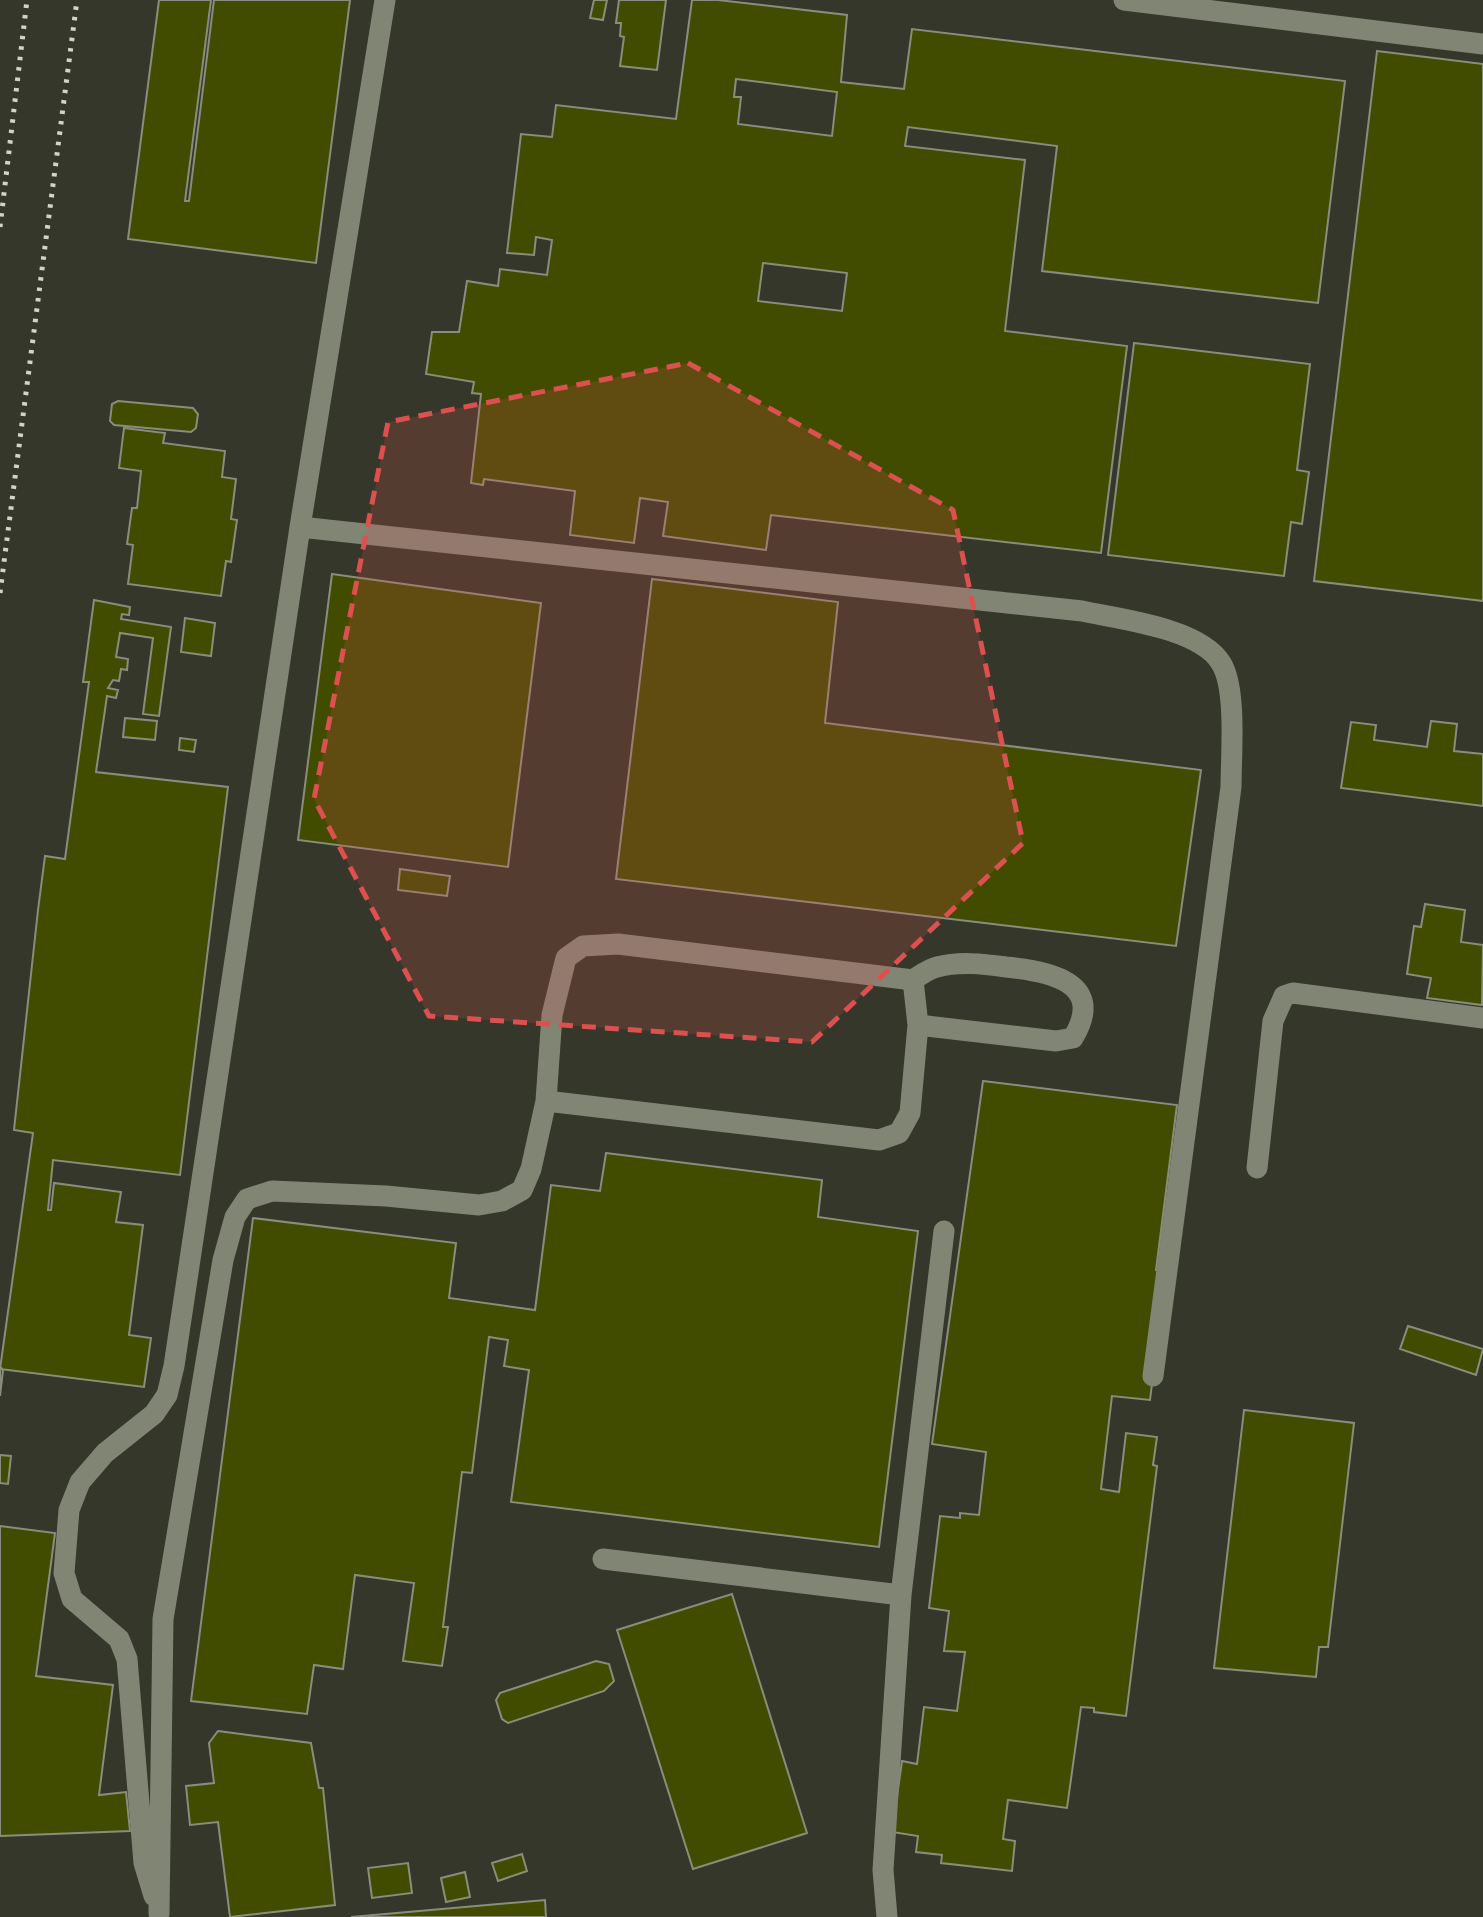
<svg xmlns="http://www.w3.org/2000/svg" width="1483" height="1917" viewBox="0 0 1483 1917" font-family="Lato,sans-serif">
<style>
.building{fill:#424c00;stroke:#898d7c;stroke-width:2;fill-rule:evenodd}
.lines{fill:none;stroke-linecap:round;stroke-linejoin:round}
.lane{stroke:#818574;stroke-width:21}
.rail{stroke:#d2d4ca;stroke-width:5;stroke-dasharray:3.5 7;stroke-linecap:butt}
.marked{fill:#dc514f;fill-opacity:0.2;stroke:#dc514f;stroke-width:5;stroke-dasharray:14 9;stroke-linejoin:round}
</style>
<rect width="100%" height="100%" fill="#343729"/>
<path class="building" d="M 159,0 L 211,0 L 185,201 L 189,201 L 214,0 L 350,0 L 316,263 L 128,239 Z
M 594,0 L 607,0 L 603,20 L 590,18 Z
M 619,0 L 666,0 L 657,70 L 620,66 L 624,37 L 620,36 L 621,23 L 616,23 Z
M 692,0 L 718,0 L 847,15 L 841,82 L 904,89 L 912,29 L 1345,81 L 1318,303 L 1042,271 L 1057,146 L 908,127 L 905,146 L 1025,160 L 1005,331 L 1127,346 L 1101,553 L 771,515 L 766,550 L 663,536 L 668,502 L 640,498 L 634,543 L 570,535 L 575,491 L 484,479 L 483,485 L 471,483 L 481,394 L 472,393 L 474,382 L 426,374 L 432,332 L 459,332 L 467,281 L 498,286 L 500,269 L 547,275 L 552,240 L 536,237 L 534,255 L 507,253 L 521,134 L 552,137 L 556,105 L 676,119 ZM 736,79 L 837,92 L 832,136 L 738,124 L 741,97 L 734,97 ZM 763,263 L 847,273 L 842,311 L 758,301 Z
M 1377,51 L 1483,64 L 1483,601 L 1314,581 Z
M 1134,343 L 1310,364 L 1297,470 L 1309,472 L 1302,524 L 1291,522 L 1284,576 L 1108,555 Z
M 118,401 L 193,408 L 198,414 L 196,428 L 191,432 L 114,425 L 110,421 L 112,404 Z
M 124,428 L 165,433 L 163,443 L 225,451 L 222,477 L 236,479 L 231,519 L 237,520 L 231,562 L 226,561 L 221,596 L 128,584 L 133,545 L 127,544 L 132,508 L 137,508 L 141,471 L 119,468 Z
M 332,574 L 541,603 L 508,867 L 298,840 Z
M 652,579 L 838,602 L 825,723 L 1201,770 L 1176,946 L 616,879 Z
M 94,600 L 130,607 L 129,615 L 122,614 L 121,619 L 171,627 L 159,716 L 143,714 L 153,638 L 120,633 L 116,657 L 128,659 L 127,670 L 121,669 L 119,681 L 113,680 L 108,688 L 118,690 L 116,698 L 107,696 L 96,772 L 228,787 L 180,1175 L 53,1160 L 48,1210 L 51,1210 L 54,1183 L 121,1192 L 116,1222 L 143,1225 L 129,1335 L 151,1338 L 144,1387 L 0,1369 L 33,1133 L 14,1130 L 38,910 L 45,856 L 65,859 L 89,682 L 83,682 Z
M 185,618 L 215,623 L 211,656 L 181,652 Z
M 125,718 L 157,721 L 155,740 L 123,737 Z
M 1431,721 L 1457,724 L 1454,751 L 1483,754 L 1483,806 L 1341,788 L 1351,722 L 1376,725 L 1374,740 L 1427,747 Z
M 180,738 L 196,740 L 194,752 L 179,750 Z
M 400,869 L 450,876 L 447,896 L 398,890 Z
M 1425,904 L 1465,910 L 1461,942 L 1483,945 L 1482,1005 L 1427,998 L 1431,978 L 1407,974 L 1414,926 L 1421,927 Z
M 983,1081 L 1177,1105 L 1156,1270 L 1159,1270 L 1162,1303 L 1150,1400 L 1112,1396 L 1101,1489 L 1119,1492 L 1126,1433 L 1157,1437 L 1153,1465 L 1157,1466 L 1126,1716 L 1094,1712 L 1094,1708 L 1081,1707 L 1067,1808 L 1008,1800 L 1003,1839 L 1015,1841 L 1012,1871 L 941,1863 L 942,1855 L 916,1852 L 918,1836 L 892,1832 L 902,1761 L 917,1764 L 924,1707 L 957,1711 L 965,1652 L 944,1651 L 949,1611 L 929,1608 L 940,1516 L 960,1518 L 960,1513 L 979,1515 L 986,1452 L 932,1444 Z
M 606,1153 L 822,1180 L 818,1217 L 918,1231 L 879,1547 L 511,1502 L 529,1370 L 504,1366 L 508,1340 L 489,1337 L 472,1473 L 462,1472 L 443,1627 L 448,1627 L 442,1666 L 403,1661 L 414,1583 L 355,1575 L 343,1669 L 314,1665 L 307,1714 L 191,1701 L 253,1218 L 456,1243 L 449,1298 L 535,1310 L 551,1185 L 600,1191 Z
M 1408,1326 L 1483,1349 L 1476,1375 L 1400,1349 Z
M 0,1366 L 3,1370 L 0,1396 Z
M 1244,1410 L 1354,1423 L 1328,1647 L 1319,1647 L 1316,1677 L 1214,1668 Z
M 0,1455 L 11,1456 L 8,1484 L 0,1483 Z
M 0,1526 L 55,1533 L 36,1676 L 113,1685 L 99,1795 L 126,1792 L 130,1831 L 0,1836 Z
M 732,1594 L 807,1833 L 693,1869 L 617,1630 Z
M 596,1661 L 609,1664 L 614,1681 L 604,1691 L 508,1723 L 502,1719 L 496,1700 L 500,1693 Z
M 218,1731 L 311,1743 L 319,1788 L 323,1788 L 335,1905 L 230,1917 L 218,1822 L 190,1825 L 186,1786 L 214,1783 L 209,1743 Z
M 522,1854 L 527,1871 L 498,1881 L 492,1863 Z
M 408,1863 L 412,1893 L 372,1898 L 368,1868 Z
M 465,1872 L 470,1897 L 446,1902 L 441,1878 Z
M 545,1900 L 546,1917 L 351,1917 Z"/>
<g class="lines">
<path class="lane" d="M 1124,0 L 1483,44
M 300,527 L 1082,611 C 1119,619 1200,628 1221,663 C 1237,688 1231,756 1231,787 L 1153,1376
M 913,980 C 921,975 928,969 937,967 C 960,961 983,964 1006,967 C 1048,971 1107,982 1073,1038 L 1056,1041 L 918,1025
M 1257,1168 L 1273,1021 L 1284,996 L 1293,993 L 1483,1018
M 603,1559 L 901,1595
M 154,1896 L 144,1863 L 127,1659 L 119,1639 L 72,1599 L 64,1573 L 69,1510 L 80,1482 L 105,1453 L 154,1414 L 167,1395 L 174,1366 L 300,527 L 385,0
M 159,1913 L 163,1619 L 223,1260 L 235,1217 L 247,1199 L 272,1191 L 386,1196 L 479,1205 L 502,1201 L 522,1190 L 531,1169 L 546,1101 L 552,1015 L 566,958 L 583,946 L 618,944 L 913,980 L 918,1025 L 910,1113 L 899,1133 L 879,1140 L 546,1101
M 887,1917 L 883,1870 L 901,1595 L 944,1231"/>
<path class="rail" d="M 0,227 L 27,0
M 0,593 L 77,0"/>
</g>
<path class="marked" d="M 688,363 L 953,510 L 1023,843 L 812,1042 L 429,1016 L 314,799 L 388,422 Z"/>
</svg>
